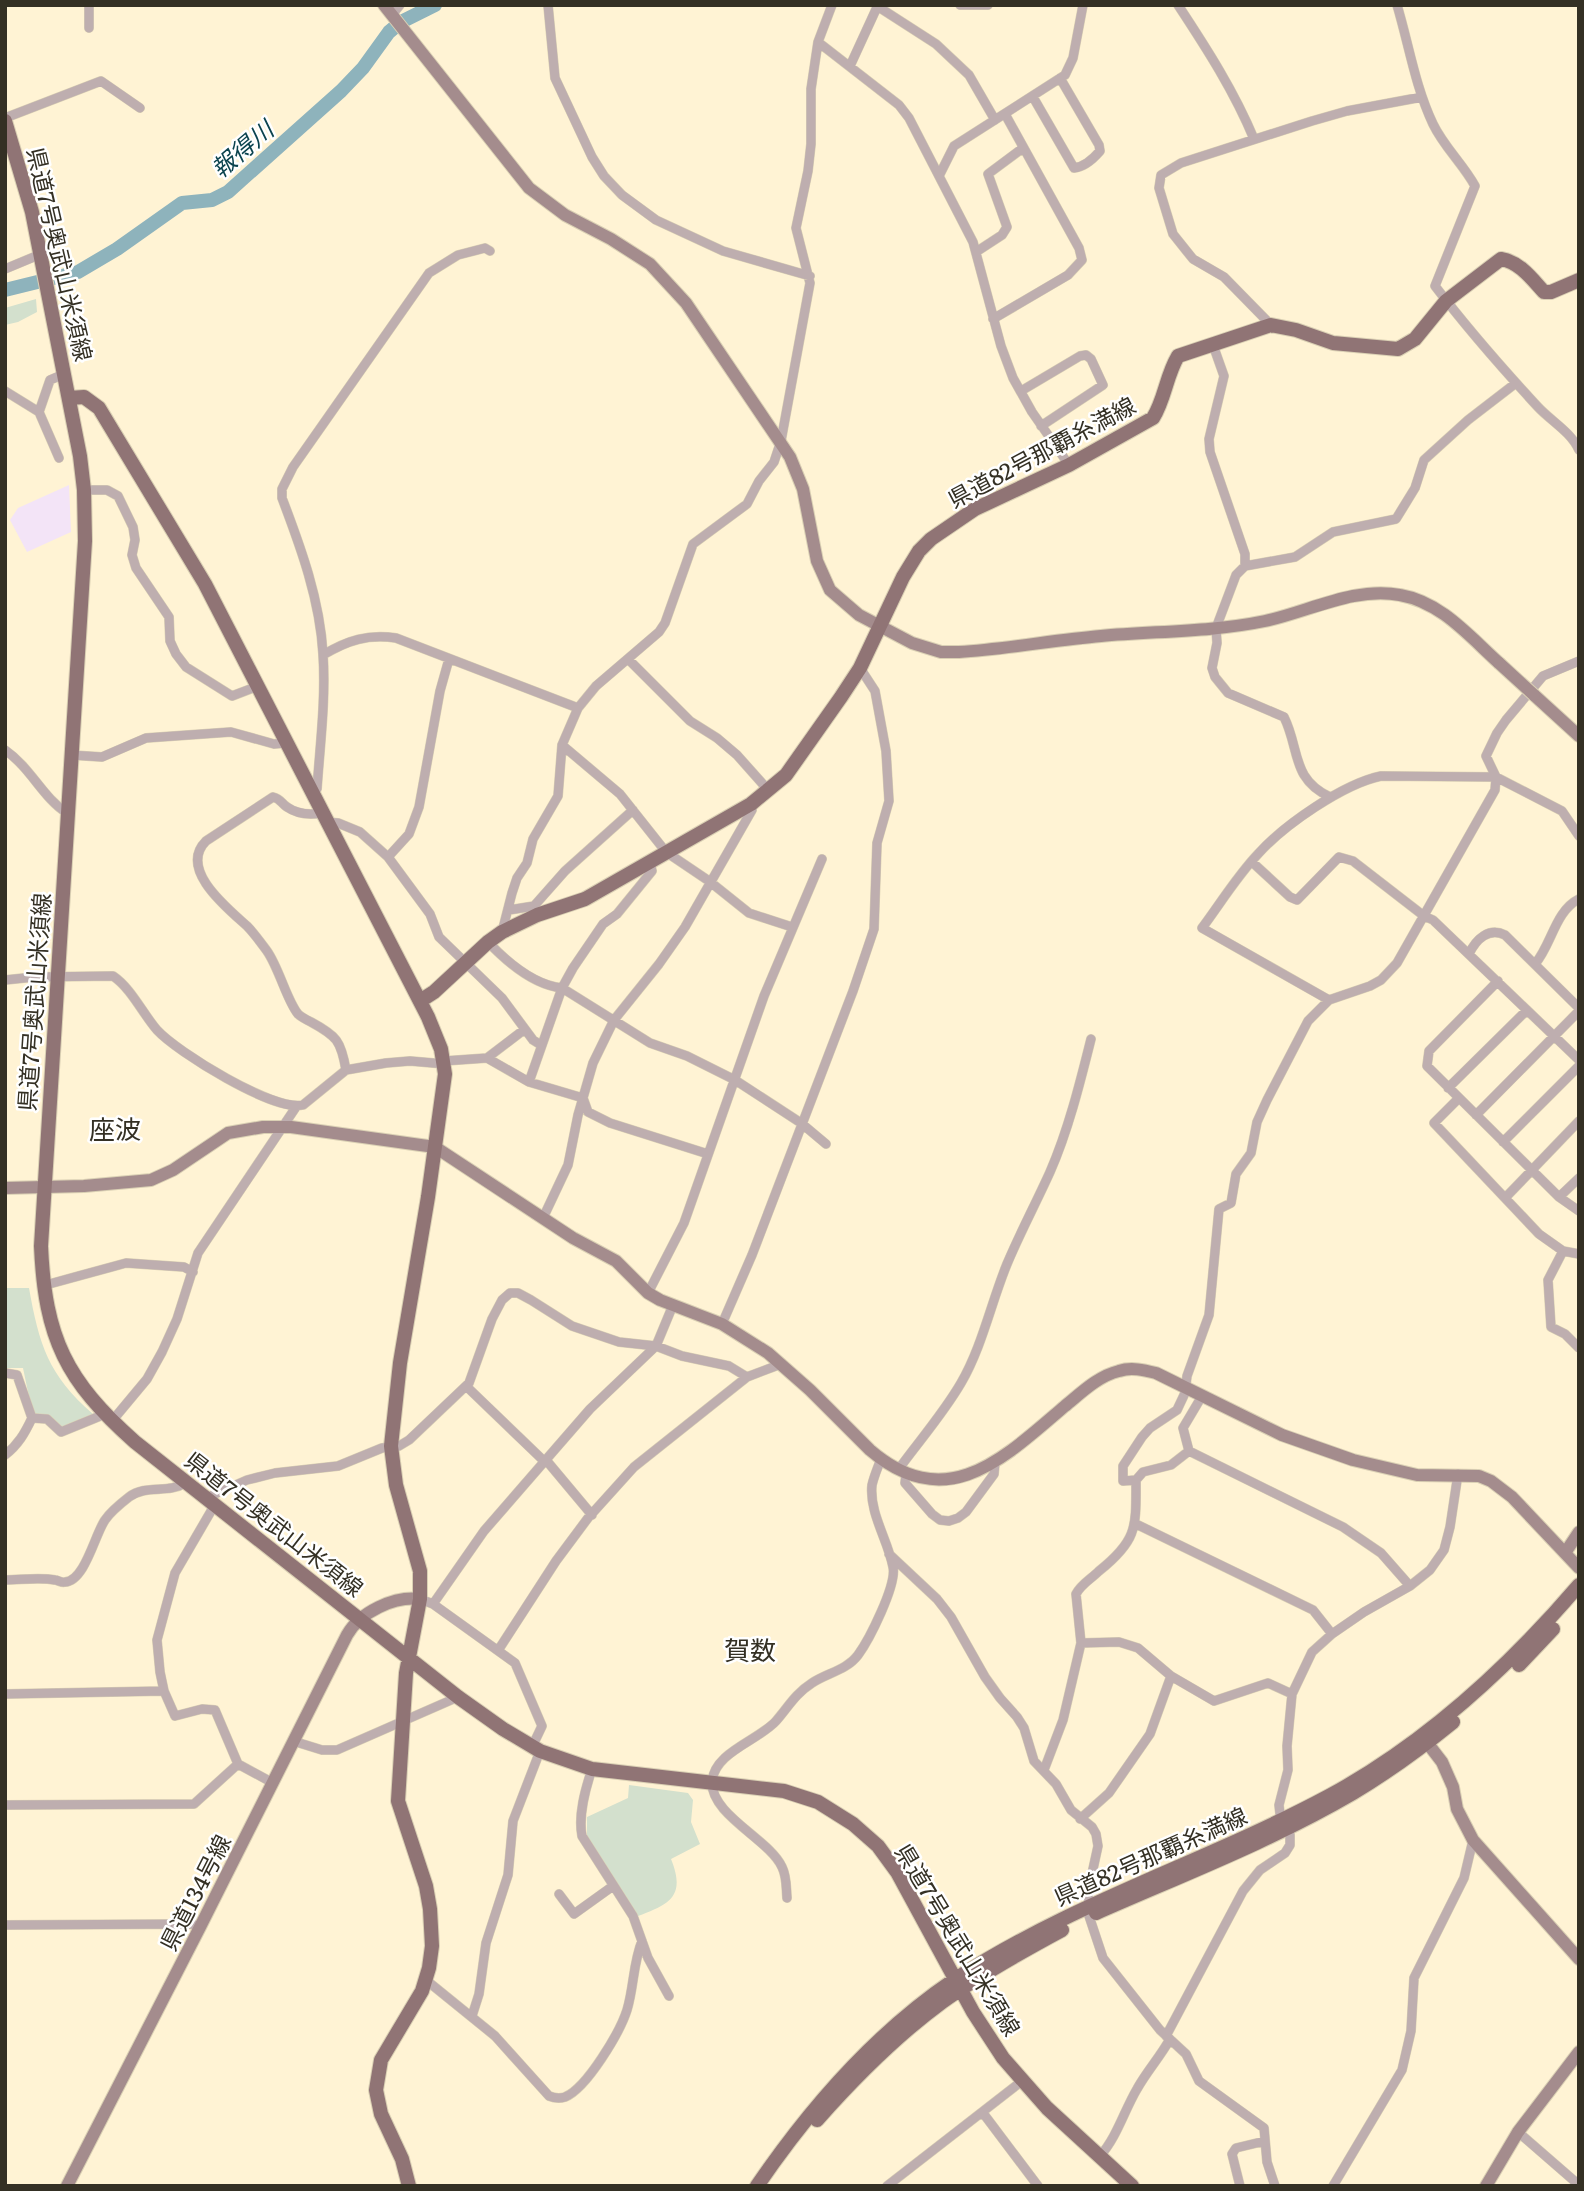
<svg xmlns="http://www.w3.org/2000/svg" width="1584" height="2191" viewBox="0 0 1584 2191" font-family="Literata,'Noto Sans JP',serif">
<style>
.industrial{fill:#f3e4f7}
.green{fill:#d3e0cd}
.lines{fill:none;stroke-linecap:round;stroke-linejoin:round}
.river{stroke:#8eb3bc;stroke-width:14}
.street-casing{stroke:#dad0b4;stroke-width:10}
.secondary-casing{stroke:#dad0b4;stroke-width:14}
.primary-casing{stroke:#dad0b4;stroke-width:16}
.street{stroke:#beaeaf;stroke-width:9}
.secondary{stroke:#a48c8d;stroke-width:12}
.primary{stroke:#907475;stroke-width:14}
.secondary-bridge-casing{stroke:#dad0b4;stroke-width:14;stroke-linecap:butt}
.secondary-bridge{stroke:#a48c8d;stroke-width:12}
.labels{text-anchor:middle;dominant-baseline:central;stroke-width:5;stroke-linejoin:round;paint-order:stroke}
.street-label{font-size:23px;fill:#343024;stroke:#fff}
.water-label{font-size:24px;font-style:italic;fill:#0b434e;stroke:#fff}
.quarter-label{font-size:26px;fill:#343024;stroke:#fff}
</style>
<rect width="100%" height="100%" fill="#fff3d4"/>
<path class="industrial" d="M 69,485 L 71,532 L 27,552 L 10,520 L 18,508 Z"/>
<path class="green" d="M 36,299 L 37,312 L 18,322 L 5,325 L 5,308 Z
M 5,1288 L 29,1288 C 39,1344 48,1375 93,1414 L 61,1429 L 43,1414 L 33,1416 L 23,1368 L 5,1368 Z
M 629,1785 L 688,1793 L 693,1800 L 691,1822 L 700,1844 L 671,1859 C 686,1896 670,1904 638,1916 L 587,1837 L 587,1817 L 628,1798 Z"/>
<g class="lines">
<path class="river" d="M 5,290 L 78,272 L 117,249 L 182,203 L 212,200 L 228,192 L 341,91 L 363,68 L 389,32 L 401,22 L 435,5"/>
<g class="street-casing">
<path id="street" d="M 89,5 L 89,28
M 548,5 L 555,78 L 592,157 L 604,176 L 622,195 L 656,220 L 723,251 L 810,276
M 960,5 L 988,5
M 1178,5 C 1207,49 1234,91 1254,139
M 1397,5 C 1409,45 1415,86 1433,124 C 1444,147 1463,164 1475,186 L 1435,286 C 1467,328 1502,368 1538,407 C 1551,421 1571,432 1579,450
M 877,6 L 936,44 L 969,75 L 995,120
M 392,15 L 400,5
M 818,42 L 899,105 L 909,118 L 973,242 L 1001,346 L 1013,378 L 1032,412 L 1069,465
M 850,66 L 878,5
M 1033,97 L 1074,168 C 1084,167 1094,158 1100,151 L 1099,145 L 1060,78
M 5,118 L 101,81 L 140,108
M 939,176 L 954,146 L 1065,75 L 1073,58 L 1083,5
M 976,252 L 1002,235 L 1007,227 L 988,174 L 1023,148
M 5,269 L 41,254
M 993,319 L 1068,275 L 1082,260 L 1079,248 L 1005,114
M 1271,325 L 1224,277 L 1193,259 L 1173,234 L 1159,188 L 1161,175 L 1181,163 L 1312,121 L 1347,111 L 1422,97
M 1213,345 L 1224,376 L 1209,439 L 1210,452 L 1245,554 L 1245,566
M 5,391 L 39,412
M 1021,391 L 1080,356 L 1086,355 L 1091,359 L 1103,385 L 1041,426
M 59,458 L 39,412 L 50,380 L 64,374
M 84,490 L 107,490 L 118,496 L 133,527 L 135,540 L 132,555 L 136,568 L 169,617 L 170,641 L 176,654 L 186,667 L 232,696 L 258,686
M 323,655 C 348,640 368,634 396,638 L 578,708
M 628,659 L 690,721 L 717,738 L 737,755 L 769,791
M 562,745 L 620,794 L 666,852 L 709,881 L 749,913 L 792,927
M 5,750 C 31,768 43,798 67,813
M 71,755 L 102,757 L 146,738 L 231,732 L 274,744 L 286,743
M 312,792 L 317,789 C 320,745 326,699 323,654 C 320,600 301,548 282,498 L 282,489 L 293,467 L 429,273 L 458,255 L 485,248 L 490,251
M 1330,797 C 1291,779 1300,749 1284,717 L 1228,693 L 1215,677 L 1212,668 L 1217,643 L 1216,628 L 1236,575 L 1245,566 L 1295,557 L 1333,532 L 1396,519 L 1415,488 L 1424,460 L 1468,420 L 1516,383
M 322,813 C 310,815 297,814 287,807 C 281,803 281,799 273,797 L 206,841 C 178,869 227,908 247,926 C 254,933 261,943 267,951 C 279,968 287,1001 298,1014 C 301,1017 307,1020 311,1022 C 337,1036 341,1041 346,1070
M 326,822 L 338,823 L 360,832 L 388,857 L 430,914 L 439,937 L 502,998 L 533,1040 L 541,1045
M 388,857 L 409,834 L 419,807 L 440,691 L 449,659
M 1252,862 L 1290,897 L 1297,900 L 1339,857 L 1353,861 L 1424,916 L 1433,920 L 1579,1060
M 509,910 L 534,906 L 565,871 L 633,810
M 502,932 L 512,893 L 517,878 L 527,863 L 533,839 L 558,796 L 562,745 L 578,708 L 596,686 L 659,632 L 665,623 L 693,544 L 747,504 L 759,481 L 774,462 L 781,441 L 810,283 L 796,228 L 808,171 L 811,144 L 811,89 L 818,42 L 832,5
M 488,942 C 507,962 533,985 562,988 L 650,1043 L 687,1056 L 735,1080 L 801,1123 L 826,1144
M 1469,954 C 1476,939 1489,927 1505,935 L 1579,1008
M 1535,964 C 1552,944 1555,911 1579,899
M 5,980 L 34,977 L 113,976 C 131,988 143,1014 157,1030 C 177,1052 274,1112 303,1105 L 346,1070 L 386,1063 L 410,1061 L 445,1064
M 1498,981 L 1429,1051 L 1427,1066 L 1559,1197 L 1579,1211
M 1329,1000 L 1202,928 C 1220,904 1237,876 1258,854 C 1284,825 1343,784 1381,776 L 1496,777 L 1562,811 L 1579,836
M 487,1058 L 529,1082 L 583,1098
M 444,1061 L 487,1058 L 525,1029
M 529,1082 L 562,988 L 573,968 L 603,924 L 617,914 L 652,871 L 650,862
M 1448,1088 L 1527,1010
M 583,1098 L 588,1112 L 610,1123 L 708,1154
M 1459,1098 L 1434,1123 L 1539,1234 L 1563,1251 L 1579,1254
M 1476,1115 L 1579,1011
M 1503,1142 L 1579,1066
M 1506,1197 L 1579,1121
M 1559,1197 L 1579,1178
M 543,1218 L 568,1165 L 578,1115 L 593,1063 L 614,1020 L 659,964 L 685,927 L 752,810 L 751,804
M 1563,1251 L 1548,1280 L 1551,1327 L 1565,1334 L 1579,1348
M 42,1286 L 126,1263 L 184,1267 L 193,1272
M 648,1293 L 684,1223 L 764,996 L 822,859
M 722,1324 L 752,1255 L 853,991 L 874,929 L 877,843 L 889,801 L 886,751 L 875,691 L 860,668
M 5,1373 L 17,1375 L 32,1418
M 466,1386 L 545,1462
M 1202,1396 L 1183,1428 L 1189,1451 L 1343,1527 L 1381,1553 L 1410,1586
M 112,1421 L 147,1379 L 162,1352 L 177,1319 L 198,1253 L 296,1107
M 1189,1451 L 1171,1465 L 1143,1472 L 1136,1480 L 1123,1481 L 1123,1466 L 1142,1437 L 1150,1428 L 1177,1410 L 1185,1393 L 1187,1376 L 1209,1315 L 1219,1209 L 1231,1203 L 1236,1174 L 1251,1153 L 1257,1122 L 1267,1100 L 1308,1021 L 1329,1000 L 1370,986 L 1381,980 L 1397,963 L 1495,790 L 1496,777 L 1486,756 L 1497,733 L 1506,720 L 1543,676 L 1579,661
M 5,1455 C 18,1445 25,1433 32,1418 L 47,1419 L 61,1432 L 105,1414
M 546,1460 L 592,1515
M 898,1470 C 919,1441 943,1414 961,1383 C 982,1347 991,1303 1007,1264 C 1020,1233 1036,1203 1050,1172 C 1068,1131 1080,1083 1091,1039
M 906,1474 L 905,1483 L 932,1514 L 940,1520 L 949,1521 L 958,1518 L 966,1512 L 994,1474 L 995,1463
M 206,1498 L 247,1480 L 275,1473 L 338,1466 L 382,1448 L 399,1446 L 409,1440 L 469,1383 L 492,1319 L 502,1300 L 510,1293 L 518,1293 L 531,1300 L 572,1326 L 619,1342 L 656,1346 L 682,1356 L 729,1366 L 747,1377
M 214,1506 L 175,1573 L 157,1640 L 160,1672 L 164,1691 L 175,1716 L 202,1709 L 215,1710 L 238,1764 L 273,1783
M 1136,1524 L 1313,1610 L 1332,1634
M 889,1554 L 937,1599 L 951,1617 L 985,1677 L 1000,1698 L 1017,1717 L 1024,1728 L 1034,1761 L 1056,1784 L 1071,1810 L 1092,1827 L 1096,1834 L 1098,1846 L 1088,1892 L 1089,1906
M 5,1580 C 21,1580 39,1577 55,1580 C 58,1580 61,1583 65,1582 C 85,1581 95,1534 105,1520 C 111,1511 120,1504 129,1497 C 146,1484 168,1494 185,1483
M 420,1599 L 433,1604 L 515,1663 L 542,1726 L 532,1747
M 433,1604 L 484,1531 L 590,1409 L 656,1346 L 673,1305
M 1081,1643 L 1119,1642 L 1138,1648 L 1171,1676 L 1214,1701 L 1268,1683 L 1292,1694
M 499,1649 L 556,1561 L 588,1518 L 634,1467 L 747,1377 L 781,1364
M 5,1694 L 164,1691
M 293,1741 L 322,1750 L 337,1750 L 458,1697
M 592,1769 C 585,1790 578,1815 582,1836 L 633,1916 L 648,1958 L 669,1996
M 1044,1770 L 1063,1720 L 1081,1643 L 1076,1594 C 1081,1584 1091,1579 1099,1571 C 1138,1540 1136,1527 1136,1480
M 5,1805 L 194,1804 L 238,1764
M 1080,1819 L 1109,1793 L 1150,1734 L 1171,1676
M 559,1894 L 574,1914 L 613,1886
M 787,1898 C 786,1887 787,1877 782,1867 C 769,1839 711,1815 712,1782 C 714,1752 758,1741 776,1721 C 789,1706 795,1694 812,1683 C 827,1673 847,1670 858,1655 C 869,1640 897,1585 893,1567 C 888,1540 869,1513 872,1485 C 874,1476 878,1467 881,1459
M 1089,1916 L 1103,1958 L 1160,2030 L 1186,2054 L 1199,2081 L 1264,2128 L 1267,2162 L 1275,2186
M 5,1925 L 192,1924 L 200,1927
M 426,1980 L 495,2036 L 549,2096 C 554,2098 559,2099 565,2097 C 587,2088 620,2032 627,2010 C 634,1987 633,1963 642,1941
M 472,2016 L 479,1994 L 486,1943 L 508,1875 L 513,1821 L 540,1751
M 1166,2036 L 1243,1891 L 1260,1870 L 1285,1853 L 1290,1845 L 1290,1835 L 1280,1814 L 1279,1805 L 1288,1770 L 1287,1746 L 1292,1694 L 1312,1652 L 1332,1634 L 1364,1612 L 1410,1586 L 1430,1570 L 1444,1550 L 1450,1527 L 1458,1474
M 983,2113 L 1038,2186
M 1518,2132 L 1579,2185
M 1100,2156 C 1117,2137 1124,2111 1137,2089 C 1147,2071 1160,2057 1170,2039
M 887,2186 L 1022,2081
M 1240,2186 L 1232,2154 L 1236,2148 L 1265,2141
M 1333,2186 L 1402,2070 L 1411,2031 L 1414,1978 L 1464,1878 L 1473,1840"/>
</g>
<g class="secondary-casing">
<path id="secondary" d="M 384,5 L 529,188 L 565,215 L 611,239 L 650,264 L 686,303 L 790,457 L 803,489 L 817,561 L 830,590 L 859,615 L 912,643 L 941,652 L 959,652 C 1007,649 1054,640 1101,636 C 1156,631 1212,632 1265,621 C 1308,612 1355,586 1400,595 C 1441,602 1469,636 1499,663
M 1534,695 L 1579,736
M 5,1188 L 84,1186 L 151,1180 L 173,1170 L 228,1133 L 263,1127 L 291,1127 L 435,1147 L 573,1238 L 616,1261 L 648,1293 L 660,1300 L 722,1324 L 768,1353 L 810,1390 L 870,1450 C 947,1516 1004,1458 1065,1406 C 1081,1393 1098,1376 1119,1371 C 1131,1367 1144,1370 1156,1373 L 1282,1435 L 1353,1460 L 1417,1475 L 1479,1476 L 1491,1481 L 1512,1497 L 1579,1568
M 1565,1553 L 1579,1532
M 1422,1736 L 1442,1762 L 1453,1787 L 1457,1809 L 1473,1840 L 1579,1959
M 67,2186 L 200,1927 L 347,1635 C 360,1612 394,1596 420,1599
M 1486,2186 L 1518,2132 L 1579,2052"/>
</g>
<g class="primary-casing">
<path id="primary" d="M 5,121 L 32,212 L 80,456 L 84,490 L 85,541 L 41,1246 C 45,1338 66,1381 135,1442 L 458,1697 L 503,1729 L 540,1751 L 592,1769 L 784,1791 L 818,1802 L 853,1824 L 878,1846 L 897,1872 L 973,2012 L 1003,2058 L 1047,2108 L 1132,2186
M 69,398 L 84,397 L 99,408 L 205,584 L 428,1017 L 441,1049 L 445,1074 L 428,1197 L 400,1363 L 391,1446 L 396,1485 L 420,1571 L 420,1599 L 406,1673 L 398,1801 L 426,1886 L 430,1909 L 432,1946 L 429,1968 L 422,1991 L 381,2060 L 376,2090 L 381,2114 L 402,2159 L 409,2186
M 420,1001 L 434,992 L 488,942 L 502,932 L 537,915 L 585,899 L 751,804 L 786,775 L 841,697 L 860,668 L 903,577 L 919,551 L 931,539 L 975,509 L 1069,465 L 1153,418 C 1165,399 1166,376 1178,356 L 1271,325 L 1296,330 L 1333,343 L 1398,349 L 1415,339 L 1446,301 L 1501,259 C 1520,262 1532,279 1544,292 L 1551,292 L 1579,280
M 1519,1665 L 1553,1629
M 1096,1913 C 1182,1875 1271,1841 1353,1793 C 1388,1772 1421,1748 1453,1722
M 817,2120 C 855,2077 896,2036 942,2002 C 980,1975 1021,1952 1062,1930
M 757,2186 C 811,2107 874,2034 954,1980 C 1071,1903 1206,1862 1329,1796 C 1425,1744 1508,1668 1579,1585"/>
</g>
<use href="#street" class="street"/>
<use href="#secondary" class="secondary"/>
<use href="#primary" class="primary"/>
<g class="secondary-bridge-casing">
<path id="secondary-bridge" d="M 1499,663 L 1534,695"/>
</g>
<use href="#secondary-bridge" class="secondary-bridge"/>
</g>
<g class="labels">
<g class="street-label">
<text transform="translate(61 254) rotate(77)">県道7号奥武山米須線</text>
<text transform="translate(1041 451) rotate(-28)">県道82号那覇糸満線</text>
<text transform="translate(33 1002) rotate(-86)">県道7号奥武山米須線</text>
<text transform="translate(275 1523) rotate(38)">県道7号奥武山米須線</text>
<text transform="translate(1150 1855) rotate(-24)">県道82号那覇糸満線</text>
<text transform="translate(194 1892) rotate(-63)">県道134号線</text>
<text transform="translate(959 1939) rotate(59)">県道7号奥武山米須線</text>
</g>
<g class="water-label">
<text transform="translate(241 148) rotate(-40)">報得川</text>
</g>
<g class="quarter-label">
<text x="115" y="1127">座波</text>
<text x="750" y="1648">賀数</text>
</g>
</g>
<rect width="1584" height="2191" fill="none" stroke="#343024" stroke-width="14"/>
</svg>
